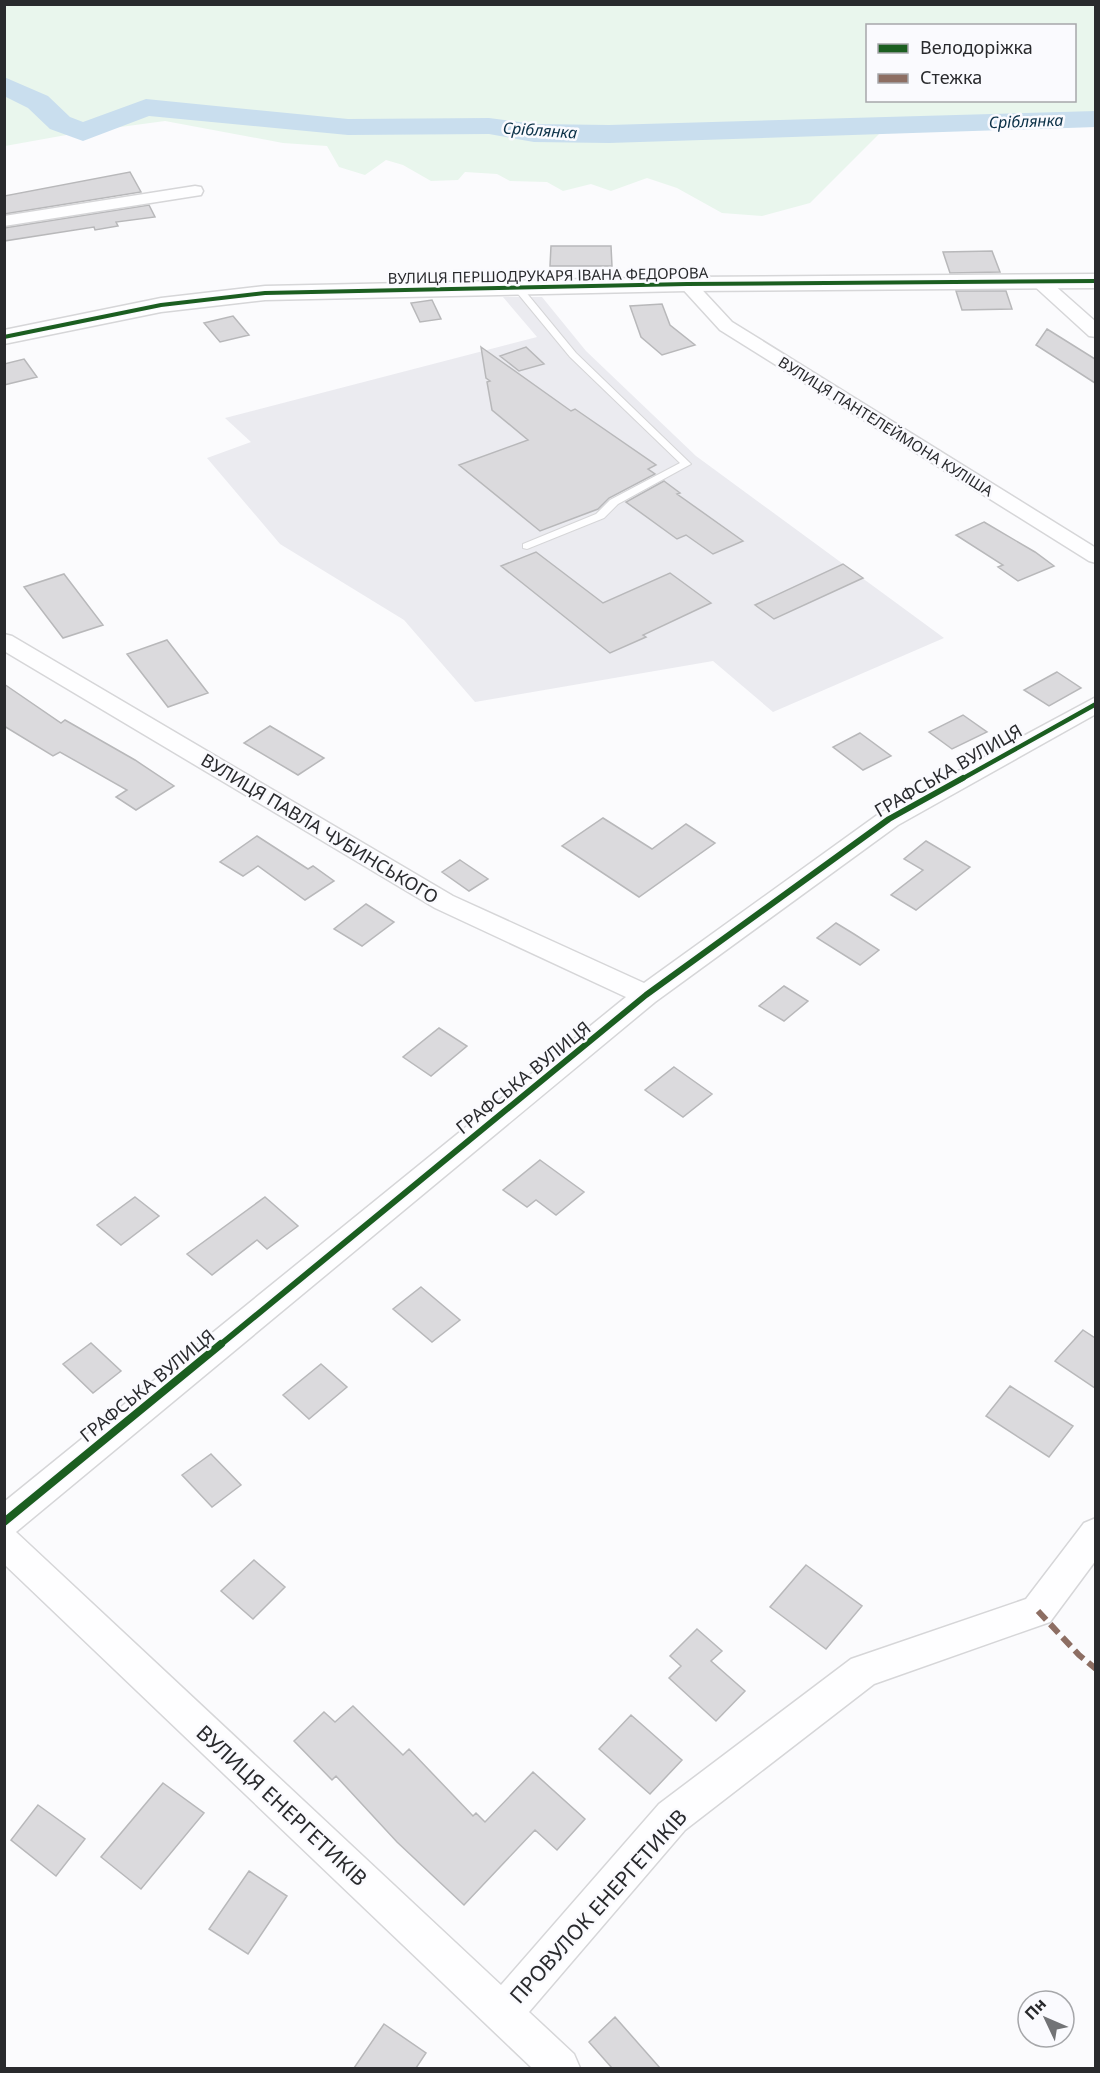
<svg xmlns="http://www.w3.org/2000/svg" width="1100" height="2073" viewBox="0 0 1100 2073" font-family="'Noto Sans',sans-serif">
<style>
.built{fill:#ebebf0}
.green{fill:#e9f6ed;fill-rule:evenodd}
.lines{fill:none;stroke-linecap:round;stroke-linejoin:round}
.river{fill:#c9deee;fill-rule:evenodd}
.building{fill:#dbdadd;stroke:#b8b8ba;stroke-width:1.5}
.service-casing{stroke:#d6d6d8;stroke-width:2}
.minor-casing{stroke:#d6d6d8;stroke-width:3}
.tertiary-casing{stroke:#d6d6d8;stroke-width:3}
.service{fill:#fefeff;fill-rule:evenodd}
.minor{fill:#fefeff;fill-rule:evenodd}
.tertiary{fill:#fefeff;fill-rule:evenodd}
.quiet{stroke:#8d6e63;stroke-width:6;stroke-dasharray:12 6;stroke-linecap:butt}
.cycleway-far3-casing{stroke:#fafafe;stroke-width:6}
.cycleway-far2-casing{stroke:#fafafe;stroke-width:8}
.cycleway-far1-casing{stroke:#fafafe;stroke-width:10}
.cycleway-casing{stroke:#fafafe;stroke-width:11}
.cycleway-far3{stroke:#1b5e20;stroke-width:4}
.cycleway-far2{stroke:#1b5e20;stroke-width:4.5}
.cycleway-far1{stroke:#1b5e20;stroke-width:6}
.cycleway{stroke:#1b5e20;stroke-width:8}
.labels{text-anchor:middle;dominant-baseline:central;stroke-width:5;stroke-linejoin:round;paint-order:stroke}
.far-street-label{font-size:15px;fill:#292a2d;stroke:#fafafe}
.far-water-label{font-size:16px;font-style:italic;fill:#0a3047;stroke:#fafafe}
.street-label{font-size:18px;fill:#292a2d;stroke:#fafafe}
.near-street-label{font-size:21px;fill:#292a2d;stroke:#fafafe}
</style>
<rect width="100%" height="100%" fill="#fbfbfd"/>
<path class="built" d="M 503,297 L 542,297 L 586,351 L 696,456 L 944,638 L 773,712 L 713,661 L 475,702 L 404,620 L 280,544 L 207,458 L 251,442 L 225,418 L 537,337 Z"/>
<path class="green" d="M 5,4 L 1095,5 L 1095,119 L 888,125 L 810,203 L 762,216 L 722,213 L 677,188 L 647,178 L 611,191 L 591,184 L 563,191 L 547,182 L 510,181 L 497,174 L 465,172 L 458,180 L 431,181 L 403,165 L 386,160 L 365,175 L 339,167 L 327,146 L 283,143 L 165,121 L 83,132 L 5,146 ZM 868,26 L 1074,26 L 1074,100 L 868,100 Z"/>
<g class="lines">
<path class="river" d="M 4,77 L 48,96 L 70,117 L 83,122 L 146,99 L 348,119 L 489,118 L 534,124 L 609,125 L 1096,111 L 1096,127 L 609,143 L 534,142 L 489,134 L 348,135 L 149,116 L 83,141 L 50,129 L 28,108 L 4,96 Z"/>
</g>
<path class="building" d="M 130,172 L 141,192 L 4,214 L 4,196 Z
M 149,205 L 155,217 L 116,222 L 118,226 L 95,230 L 94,227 L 4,241 L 4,228 Z
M 551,246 L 611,246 L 612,266 L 550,266 Z
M 992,251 L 1000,272 L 950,273 L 943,252 Z
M 956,291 L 1006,291 L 1012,309 L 962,310 Z
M 432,300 L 441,319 L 420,322 L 411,303 Z
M 662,304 L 670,325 L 695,345 L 662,355 L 641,337 L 630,306 Z
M 233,316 L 249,335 L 220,342 L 204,323 Z
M 1047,329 L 1095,359 L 1095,383 L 1036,345 Z
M 481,347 L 571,411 L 575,409 L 656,465 L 648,469 L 655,474 L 609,498 L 598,509 L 540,531 L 459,465 L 528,440 L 492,410 L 487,382 L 490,381 L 486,378 Z
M 526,347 L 544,364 L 519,371 L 500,356 Z
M 24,359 L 37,377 L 4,385 L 4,364 Z
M 664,481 L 680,493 L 677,494 L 743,541 L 713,554 L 686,535 L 677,539 L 626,502 Z
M 984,522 L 1035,552 L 1054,566 L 1018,581 L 998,567 L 1003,565 L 956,535 Z
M 536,552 L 603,603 L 670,573 L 711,603 L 643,635 L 646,637 L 610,653 L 501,566 Z
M 843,564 L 863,578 L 774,619 L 755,605 Z
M 64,574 L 103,625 L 63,638 L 24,587 Z
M 167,640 L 208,693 L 168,707 L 127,654 Z
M 1057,672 L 1081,688 L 1049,706 L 1024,690 Z
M 4,684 L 61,723 L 65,720 L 135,760 L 174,786 L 136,810 L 116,797 L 127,790 L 60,752 L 53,756 L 4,726 Z
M 963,715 L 987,732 L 952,749 L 929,732 Z
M 270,726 L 324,758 L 298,775 L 244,743 Z
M 860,733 L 891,756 L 863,770 L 833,747 Z
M 603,818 L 652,849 L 686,824 L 715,843 L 639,897 L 562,846 Z
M 257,836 L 308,869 L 313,866 L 334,881 L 305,900 L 258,866 L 243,876 L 220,862 Z
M 926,841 L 970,867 L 916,910 L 891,895 L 923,870 L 904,859 Z
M 460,860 L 488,879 L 469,891 L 442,872 Z
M 366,904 L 394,922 L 362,946 L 334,929 Z
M 836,923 L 854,934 L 879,950 L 860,965 L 817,938 Z
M 784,986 L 808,1001 L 784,1021 L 759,1006 Z
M 439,1028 L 467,1046 L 431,1076 L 403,1057 Z
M 674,1067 L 712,1094 L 683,1117 L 645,1090 Z
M 540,1160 L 584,1192 L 556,1215 L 536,1200 L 527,1207 L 503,1190 Z
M 135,1197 L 159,1216 L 121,1245 L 97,1225 Z
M 265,1197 L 298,1226 L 267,1249 L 257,1240 L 212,1275 L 187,1254 Z
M 421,1287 L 460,1320 L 432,1342 L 393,1309 Z
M 1083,1330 L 1095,1338 L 1095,1388 L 1055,1361 Z
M 91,1343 L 121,1371 L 93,1393 L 63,1364 Z
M 321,1364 L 347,1387 L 309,1419 L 283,1395 Z
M 1010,1386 L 1073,1426 L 1049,1457 L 986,1416 Z
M 211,1454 L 241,1485 L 212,1507 L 182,1475 Z
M 254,1560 L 285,1587 L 253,1619 L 221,1591 Z
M 806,1565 L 862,1606 L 826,1649 L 770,1607 Z
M 697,1629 L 722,1651 L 711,1661 L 745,1691 L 716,1721 L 669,1678 L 681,1666 L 670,1656 Z
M 353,1706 L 403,1755 L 409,1749 L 473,1816 L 476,1813 L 485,1822 L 533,1772 L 585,1819 L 557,1850 L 535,1830 L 464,1905 L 397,1842 L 336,1776 L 332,1780 L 294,1741 L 324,1712 L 335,1722 Z
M 631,1715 L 682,1760 L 650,1794 L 599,1749 Z
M 163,1783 L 204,1813 L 141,1889 L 101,1857 Z
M 38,1805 L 85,1839 L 56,1876 L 11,1840 Z
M 249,1871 L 287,1896 L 248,1954 L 209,1929 Z
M 615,2017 L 660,2068 L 612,2068 L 589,2042 Z
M 384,2024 L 426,2053 L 416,2068 L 354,2068 Z"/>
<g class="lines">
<g class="service-casing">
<path id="service" d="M 514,285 L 520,285 L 576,353 L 691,464 L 618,504 L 604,518 L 527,549 L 523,548 L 523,544 L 596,514 L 610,500 L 680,463 L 570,357 L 514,289 Z"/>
</g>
<g class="minor-casing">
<path id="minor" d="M 195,186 L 201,187 L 203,191 L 201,195 L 4,226 L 4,216 Z
M 1038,275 L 1044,276 L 1096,322 L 1096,337 L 1089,336 L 1032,284 L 1029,280 Z
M 687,279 L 693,280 L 732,322 L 1096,548 L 1096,563 L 1089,561 L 720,330 L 678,284 Z
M 4,634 L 12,636 L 453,896 L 644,983 L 880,813 L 1096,697 L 1096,714 L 898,825 L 655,1002 L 16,1532 L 501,1985 L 659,1804 L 851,1659 L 1026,1599 L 1084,1523 L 1096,1518 L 1096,1560 L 1050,1622 L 874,1684 L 685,1830 L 529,2012 L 574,2054 L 580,2068 L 532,2068 L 4,1564 L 4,1502 L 626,997 L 435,908 L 4,651 Z"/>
</g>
<g class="tertiary-casing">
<path id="tertiary" d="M 1096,274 L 1096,288 L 687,291 L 265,300 L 161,312 L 4,344 L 4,330 L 161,298 L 265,286 L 687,277 Z"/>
</g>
<use href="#service" class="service"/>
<use href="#minor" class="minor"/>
<use href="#tertiary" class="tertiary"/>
<path class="quiet" d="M 1038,1611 L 1079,1655 L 1096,1669"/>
<g class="cycleway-far3-casing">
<path id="cycleway-far3" d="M 4,337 L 161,305 L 265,293 L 687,284 L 1096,281"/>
</g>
<g class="cycleway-far2-casing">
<path id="cycleway-far2" d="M 960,780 L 1096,704"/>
</g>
<g class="cycleway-far1-casing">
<path id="cycleway-far1" d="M 220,1345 L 646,995 L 889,819 L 963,778"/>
</g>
<g class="cycleway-casing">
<path id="cycleway" d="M 4,1522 L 221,1344"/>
</g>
<use href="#cycleway-far3" class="cycleway-far3"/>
<use href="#cycleway-far2" class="cycleway-far2"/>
<use href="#cycleway-far1" class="cycleway-far1"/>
<use href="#cycleway" class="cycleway"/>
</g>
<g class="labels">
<g class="far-street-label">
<text transform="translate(548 275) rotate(-1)">ВУЛИЦЯ ПЕРШОДРУКАРЯ ІВАНА ФЕДОРОВА</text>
<text transform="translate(886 426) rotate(32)">ВУЛИЦЯ ПАНТЕЛЕЙМОНА КУЛІША</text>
</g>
<g class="far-water-label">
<text transform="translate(1026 121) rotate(-2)">Сріблянка</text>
<text transform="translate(540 130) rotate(4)">Сріблянка</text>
</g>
<g class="street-label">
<text transform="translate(948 770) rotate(-30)">ГРАФСЬКА ВУЛИЦЯ</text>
<text transform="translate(320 828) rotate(31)">ВУЛИЦЯ ПАВЛА ЧУБИНСЬКОГО</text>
<text transform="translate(523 1077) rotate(-39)">ГРАФСЬКА ВУЛИЦЯ</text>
<text transform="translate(147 1385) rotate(-39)">ГРАФСЬКА ВУЛИЦЯ</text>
</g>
<g class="near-street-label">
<text transform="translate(282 1805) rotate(43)">ВУЛИЦЯ ЕНЕРГЕТИКІВ</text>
<text transform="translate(598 1906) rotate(-48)">ПРОВУЛОК ЕНЕРГЕТИКІВ</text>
</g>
</g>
<rect width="1100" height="2073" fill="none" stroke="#292a2d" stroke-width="12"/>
<rect x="866" y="24" width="210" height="78" fill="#fafafe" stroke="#a6a7aa" stroke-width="1.5"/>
<rect x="878" y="44" width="30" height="9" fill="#1b5e20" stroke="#a6a7aa" stroke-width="1.5"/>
<text x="920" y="54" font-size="18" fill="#292a2d">Велодоріжка</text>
<rect x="878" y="74" width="30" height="9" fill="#8d6e63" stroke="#a6a7aa" stroke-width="1.5"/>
<text x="920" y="84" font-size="18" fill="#292a2d">Стежка</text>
<g transform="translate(1046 2019) rotate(314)"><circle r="28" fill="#fafafe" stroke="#a6a7aa" stroke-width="1.5"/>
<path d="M0-4.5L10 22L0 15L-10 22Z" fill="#727376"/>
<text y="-9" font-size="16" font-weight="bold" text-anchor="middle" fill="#292a2d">Пн</text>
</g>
</svg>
